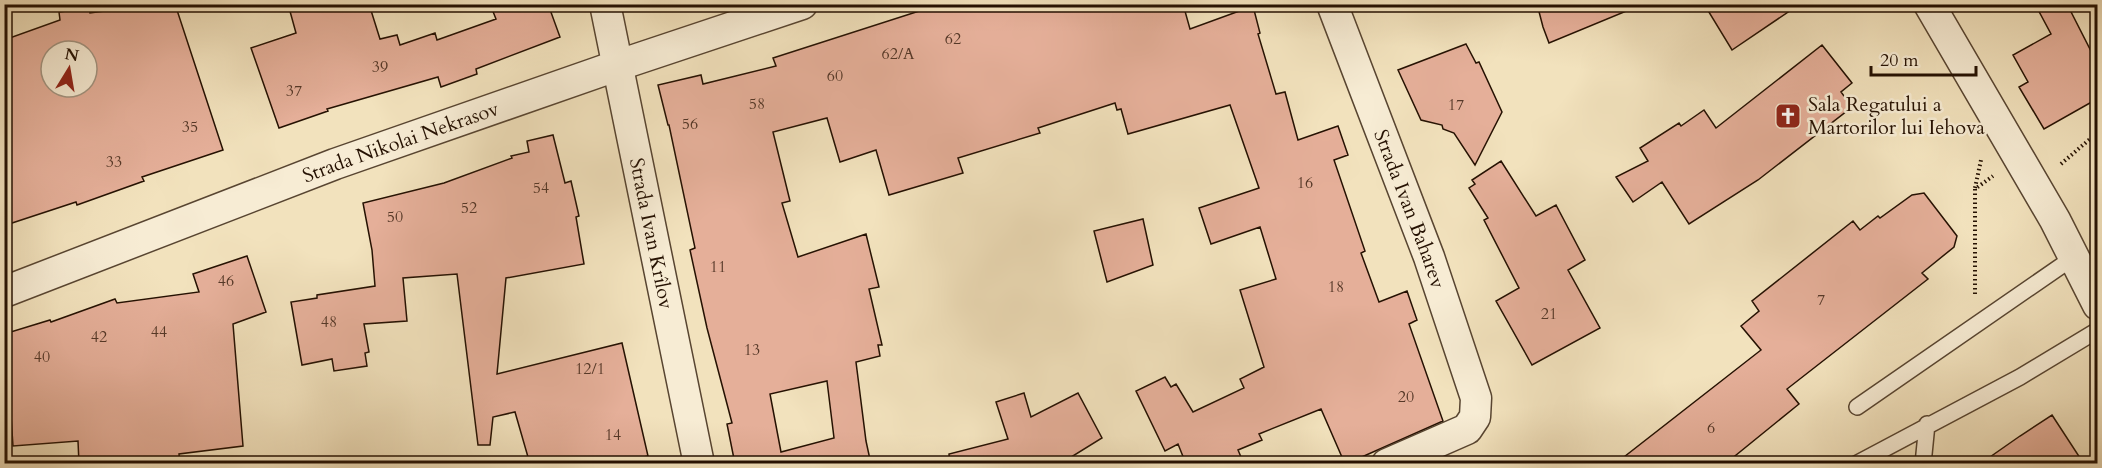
<svg xmlns="http://www.w3.org/2000/svg" width="2102" height="468" viewBox="0 0 2102 468" font-family="Cardo,serif">
<style>
.building{fill:#e5af99;stroke:#251102;stroke-width:1.5;fill-rule:evenodd}
.lines{fill:none;stroke-linecap:round;stroke-linejoin:round}
.service-casing{stroke:#584531;stroke-width:18}
.minor-casing{stroke:#584531;stroke-width:33}
.path{stroke:#251102;stroke-width:4;stroke-dasharray:1.5 3;stroke-linecap:butt}
.service{stroke:#f7ecd4;stroke-width:15}
.minor{stroke:#f7ecd4;stroke-width:30}
.labels{text-anchor:middle;dominant-baseline:central;stroke-width:5;stroke-linejoin:round;paint-order:stroke}
.number-label{font-size:16px;fill:#553828}
.poi-label{font-size:20px;fill:#251102;stroke:#f7ecd4;text-anchor:start}
.street-label{font-size:20px;fill:#251102;stroke:#f7ecd4}
</style>
<rect width="100%" height="100%" fill="#f2e2bd"/>
<filter id="stains"><feTurbulence type="fractalNoise" baseFrequency=".00333" numOctaves="4"/><feColorMatrix values="0 0 0 0 .2 0 0 0 0 .09 0 0 0 0 .02 0 0 0 .5 -.17"/></filter>
<radialGradient id="worn" r=".72"><stop offset=".6" stop-color="#630" stop-opacity="0"/><stop offset="1" stop-color="#630" stop-opacity=".3"/></radialGradient>
<path class="building" d="M 158,4 L 175,4 L 223,150 L 142,177 L 144,181 L 77,205 L 76,202 L 9,224 L 4,209 L 4,40 L 60,20 L 59,12 L 89,8 L 90,13 ZM 51,51 L 87,51 L 87,87 L 51,87 Z
M 288,4 L 369,4 L 380,39 L 397,35 L 400,45 L 435,33 L 437,40 L 496,19 L 490,4 L 548,4 L 560,37 L 476,69 L 477,74 L 441,87 L 438,77 L 327,109 L 328,111 L 279,128 L 251,48 L 296,33 Z
M 941,4 L 1183,4 L 1190,29 L 1253,6 L 1260,33 L 1258,34 L 1276,94 L 1285,92 L 1298,140 L 1338,126 L 1348,155 L 1334,160 L 1365,251 L 1361,253 L 1379,302 L 1407,291 L 1417,320 L 1409,324 L 1443,421 L 1346,464 L 1345,464 L 1321,409 L 1259,434 L 1262,440 L 1238,450 L 1244,464 L 1186,464 L 1178,444 L 1165,451 L 1136,391 L 1165,377 L 1171,387 L 1176,384 L 1193,412 L 1244,388 L 1240,379 L 1264,367 L 1240,290 L 1276,279 L 1260,227 L 1211,244 L 1199,208 L 1259,188 L 1230,105 L 1128,134 L 1121,109 L 1117,110 L 1115,103 L 1038,128 L 1040,133 L 958,158 L 963,173 L 889,195 L 876,150 L 840,162 L 827,118 L 773,132 L 790,201 L 782,203 L 798,257 L 866,234 L 879,287 L 869,289 L 882,345 L 878,345 L 880,356 L 856,362 L 866,441 L 871,464 L 735,464 L 727,424 L 732,423 L 707,328 L 690,250 L 695,248 L 669,125 L 668,125 L 658,85 L 701,75 L 703,84 L 776,66 L 773,58 ZM 827,381 L 834,438 L 781,452 L 770,394 Z
M 1537,4 L 1640,4 L 1641,5 L 1549,43 L 1543,27 Z
M 1704,4 L 1800,4 L 1732,50 Z
M 2035,4 L 2067,4 L 2097,63 L 2097,99 L 2044,129 L 2019,87 L 2028,82 L 2013,55 L 2051,34 Z
M 1466,44 L 1476,63 L 1479,62 L 1502,112 L 1475,165 L 1454,133 L 1443,129 L 1442,125 L 1421,120 L 1398,70 Z
M 1822,45 L 1852,83 L 1841,92 L 1852,107 L 1758,180 L 1689,224 L 1662,182 L 1633,202 L 1616,177 L 1648,161 L 1640,148 L 1679,123 L 1681,126 L 1704,110 L 1716,128 Z
M 553,135 L 565,183 L 571,181 L 579,216 L 576,217 L 584,264 L 506,278 L 497,374 L 622,343 L 648,456 L 615,464 L 530,464 L 515,412 L 493,417 L 490,445 L 478,445 L 457,274 L 403,278 L 407,321 L 364,324 L 369,352 L 365,353 L 367,366 L 334,371 L 332,359 L 302,365 L 291,302 L 317,298 L 317,295 L 375,286 L 372,250 L 363,203 L 444,183 L 512,158 L 511,156 L 529,152 L 527,141 Z
M 1501,161 L 1536,216 L 1556,205 L 1585,260 L 1568,270 L 1600,328 L 1532,365 L 1496,301 L 1519,288 L 1484,220 L 1488,218 L 1469,188 L 1475,184 L 1472,180 Z
M 1924,193 L 1957,236 L 1954,247 L 1922,273 L 1928,279 L 1787,389 L 1799,404 L 1725,464 L 1615,464 L 1761,350 L 1741,326 L 1759,311 L 1752,301 L 1853,221 L 1860,230 L 1878,216 L 1880,218 L 1912,195 Z
M 1143,219 L 1153,265 L 1107,282 L 1094,231 Z
M 247,256 L 266,312 L 233,324 L 243,446 L 179,454 L 180,464 L 79,464 L 78,441 L 13,446 L 10,402 L 4,403 L 4,334 L 50,320 L 51,322 L 115,299 L 117,303 L 199,292 L 193,274 Z
M 1024,393 L 1031,417 L 1078,393 L 1102,438 L 1060,464 L 950,464 L 949,454 L 1008,439 L 996,402 Z
M 2052,415 L 2084,464 L 1980,464 L 2020,436 Z"/>
<g class="lines">
<g class="service-casing">
<path id="service" d="M 1857,407 L 2074,257
M 1856,464 L 2020,377 L 2098,330
M 1923,464 L 1927,424"/>
</g>
<g class="minor-casing">
<g id="minor">
<path id="s1" d="M 605,4 L 699,464"/>
<path id="s2" d="M 1332,4 L 1429,257 L 1476,398 L 1475,417 L 1467,429 L 1387,464"/>
<path d="M 1929,4 L 2055,220 L 2098,305"/>
<path id="s3" d="M 4,292 L 335,164 L 616,66 L 802,4"/>
</g>
</g>
<path class="path" d="M 2061,164 L 2098,132
M 1975,188 L 1981,160
M 1975,294 L 1975,189 L 1993,176"/>
<use href="#service" class="service"/>
<use href="#minor" class="minor"/>
</g>
<defs>
<g id="church-square" transform="scale(1.35)"><rect x="-9" y="-9" width="18" height="18" rx="4" fill="#8f2418" stroke="#f7ecd4"/><path d="M-1.2-6h2.4v3.5h3.3v2.4h-3.3V6h-2.4V-.1h-3.3v-2.4h3.3Z" fill="#fff"/></g>
</defs>
<g fill-rule="evenodd">
<use href="#church-square" x="1788" y="116"/>
</g>
<g class="labels">
<g class="number-label">
<text x="953" y="39">62</text>
<text x="898" y="54">62/A</text>
<text x="380" y="67">39</text>
<text x="835" y="76">60</text>
<text x="294" y="91">37</text>
<text x="757" y="104">58</text>
<text x="1456" y="105">17</text>
<text x="690" y="124">56</text>
<text x="190" y="127">35</text>
<text x="114" y="162">33</text>
<text x="1305" y="183">16</text>
<text x="541" y="188">54</text>
<text x="469" y="208">52</text>
<text x="395" y="217">50</text>
<text x="718" y="267">11</text>
<text x="226" y="281">46</text>
<text x="1336" y="287">18</text>
<text x="1821" y="300">7</text>
<text x="1549" y="314">21</text>
<text x="329" y="322">48</text>
<text x="159" y="332">44</text>
<text x="99" y="337">42</text>
<text x="752" y="350">13</text>
<text x="42" y="357">40</text>
<text x="590" y="369">12/1</text>
<text x="1406" y="397">20</text>
<text x="1711" y="428">6</text>
<text x="613" y="435">14</text>
</g>
<g class="poi-label">
<text x="1808" y="104">Sala Regatului a<tspan x="1808" dy="23">Martorilor lui Iehova</tspan></text>
</g>
<g class="street-label">
<text stroke="none"><textPath href="#s3" startOffset="424">Strada Nikolai Nekrasov</textPath></text>
<text stroke="none"><textPath href="#s2" startOffset="219">Strada Ivan Baharev</textPath></text>
<text stroke="none"><textPath href="#s1" startOffset="234">Strada Ivan Krîlov</textPath></text>
</g>
</g>
<rect width="2102" height="468" fill="none" stroke="#f2e2bd" stroke-width="24"/>
<rect x="6" y="6" width="2090" height="456" fill="none" stroke="#251102" stroke-width="3"/>
<rect x="12" y="12" width="2078" height="444" fill="none" stroke="#251102" stroke-width="1.5"/>
<g transform="translate(69 69) rotate(11)"><circle r="28" fill="#f7ecd4" stroke="#a39480" stroke-width="1.5"/>
<path d="M0-4.5L10 22L0 15L-10 22Z" fill="#8f2418"/>
<text y="-9" font-size="16" font-weight="bold" text-anchor="middle" fill="#251102">N</text>
</g>
<path d="M1871 66v9h105v-9" fill="none" stroke="#251102" stroke-width="3"/>
<text x="1880" y="66" font-size="18" fill="#251102" stroke="#f7ecd4" stroke-width="4.5" paint-order="stroke">20 m</text>
<rect width="100%" height="100%" filter="url(#stains)"/>
<rect width="100%" height="100%" fill="url(#worn)"/>
</svg>
